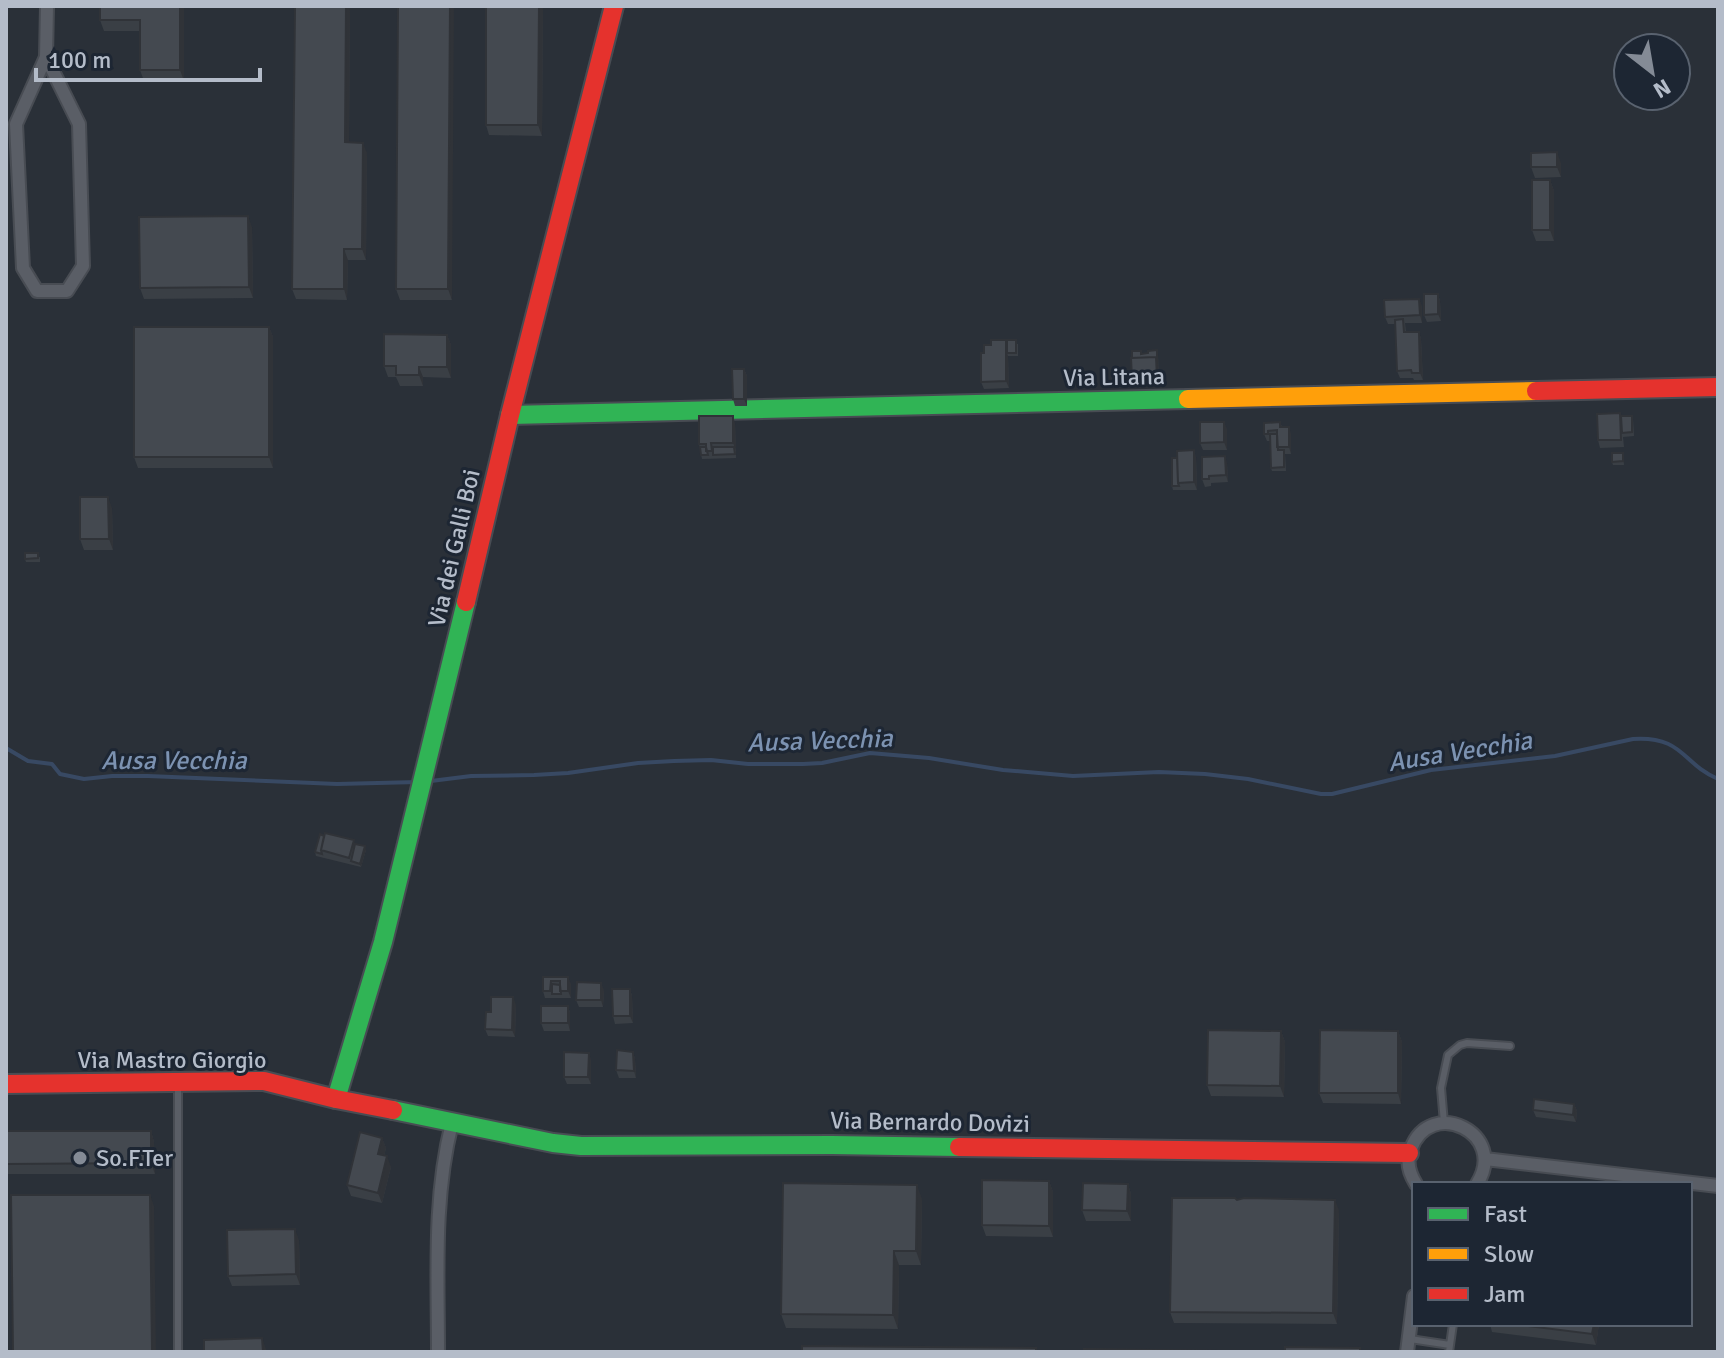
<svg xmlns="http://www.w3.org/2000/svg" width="1724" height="1358" viewBox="0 0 1724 1358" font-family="Signika,sans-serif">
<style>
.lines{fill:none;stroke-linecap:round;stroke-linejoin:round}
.stream{stroke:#384963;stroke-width:4}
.lane-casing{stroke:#484c53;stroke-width:10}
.street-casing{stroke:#484c53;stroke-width:16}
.fast-casing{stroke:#484c53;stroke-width:22}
.slow-casing{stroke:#484c53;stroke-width:22}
.jam-casing{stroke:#484c53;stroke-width:22}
.lane{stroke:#5a5e66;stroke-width:6}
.street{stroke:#5a5e66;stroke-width:12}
.fast{stroke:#30b455;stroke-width:18}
.slow{stroke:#ff9f0a;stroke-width:18}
.jam{stroke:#e5322d;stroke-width:18}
.wall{fill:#3a3f45}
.shaded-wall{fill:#303338}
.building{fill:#444950;stroke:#303338;stroke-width:2}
.poi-dot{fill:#848b96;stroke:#1d2633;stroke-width:3}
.labels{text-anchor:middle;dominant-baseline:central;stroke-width:6;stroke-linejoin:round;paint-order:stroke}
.street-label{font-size:24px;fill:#b4bcc9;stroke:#1d2633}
.poi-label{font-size:24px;fill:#b4bcc9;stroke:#1d2633;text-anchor:start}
.water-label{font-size:26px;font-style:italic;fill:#7c92b1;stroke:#1d2633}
</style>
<rect width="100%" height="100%" fill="#2a3038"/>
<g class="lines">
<path class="stream" d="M 6,748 L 28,761 L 52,764 L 60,774 L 84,779 L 112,776 L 148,776 L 337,784 L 418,782
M 431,781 L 471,776 L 534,775 L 568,773 L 638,763 L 674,761 L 711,760 L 748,764 L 803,764 L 822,763 L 870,753 L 929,758 L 1003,770 L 1073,776 L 1159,772 L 1205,774 L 1248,779 L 1321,794 L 1332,794 L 1431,770 L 1555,756 L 1633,739 C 1684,736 1681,763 1718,779"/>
<g class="lane-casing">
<path id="lane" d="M 1444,1123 L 1441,1088 L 1448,1055 L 1460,1045 L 1467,1043 L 1510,1046
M 1410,1339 L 1450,1345
M 178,1352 L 178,1084
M 1449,1352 L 1453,1324"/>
</g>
<g class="street-casing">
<path id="street" d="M 46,57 L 79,124 L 83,266 L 67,291 L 37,291 L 23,268 L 16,124 L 46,57 L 47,6
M 1485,1159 L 1718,1186
M 1416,1184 C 1409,1173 1406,1161 1411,1149 C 1430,1096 1509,1133 1477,1184
M 438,1352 C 438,1275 433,1198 452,1123
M 1407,1352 L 1414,1296"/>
</g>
<g class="fast-casing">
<path id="fast" d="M 510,415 L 1188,399
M 336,1099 L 383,942 L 466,602
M 393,1110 L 553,1143 L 581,1146 L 832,1145 L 959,1147"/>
</g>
<g class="slow-casing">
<path id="slow" d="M 1188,399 L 1536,391"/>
</g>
<g class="jam-casing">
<path id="jam" d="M 1536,391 L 1718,387
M 466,602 L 510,415 L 614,6
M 6,1084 L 264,1081 L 336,1099 L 393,1110
M 959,1147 L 1409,1153"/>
</g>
<use href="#lane" class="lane"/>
<use href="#street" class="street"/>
<use href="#fast" class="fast"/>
<use href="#slow" class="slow"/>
<use href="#jam" class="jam"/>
</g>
<path class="wall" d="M 184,6 L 184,81 L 144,81 L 140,70 L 140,31 L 104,31 L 100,20 Z
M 295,6 L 350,6 L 349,142 L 367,153 L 366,260 L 348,260 L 347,300 L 296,299 L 292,289 Z
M 398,6 L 452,300 L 400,300 L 396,289 Z
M 543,6 L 542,136 L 489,135 L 486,125 Z
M 1561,163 L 1561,177 L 1535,178 L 1531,167 Z
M 1550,180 L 1554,191 L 1554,241 L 1536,241 L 1532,230 Z
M 252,227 L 253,298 L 144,299 L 140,288 Z
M 1438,294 L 1440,301 L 1441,321 L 1427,322 L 1424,315 Z
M 1422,306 L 1422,323 L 1405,323 L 1406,332 L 1419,332 L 1421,339 L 1423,380 L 1414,380 L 1413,378 L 1400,378 L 1397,371 L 1396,324 L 1388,324 L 1385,317 Z
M 269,327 L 273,337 L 273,468 L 138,468 L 134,457 Z
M 447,335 L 451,345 L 451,378 L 423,377 L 423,386 L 400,386 L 396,377 L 388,377 L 384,366 Z
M 1006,340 L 1007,343 L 1018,344 L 1018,356 L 1008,356 L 1009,388 L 984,389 L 981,382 L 984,353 L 991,345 Z
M 1141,354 L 1158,354 L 1159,385 L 1135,386 L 1132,379 Z
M 744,369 L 747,376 L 747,406 L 735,406 L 733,399 Z
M 1621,416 L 1633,419 L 1634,436 L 1623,437 L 1624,447 L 1600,448 L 1598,440 Z
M 1280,422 L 1282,427 L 1291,434 L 1291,454 L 1285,454 L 1286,471 L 1272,471 L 1271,468 L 1270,441 L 1267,441 L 1264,434 Z
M 735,423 L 736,458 L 702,459 L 699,444 Z
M 1227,429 L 1227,450 L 1203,450 L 1200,443 Z
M 1623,453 L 1624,465 L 1613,465 L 1612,462 Z
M 1196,457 L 1197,490 L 1173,490 L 1172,486 Z
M 1227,463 L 1228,482 L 1211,483 L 1211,486 L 1205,487 L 1202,479 Z
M 112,508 L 113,550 L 84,550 L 80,539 Z
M 40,557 L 40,562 L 26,562 L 25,559 Z
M 355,844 L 366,850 L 361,867 L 316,856 L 315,852 Z
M 543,977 L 571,984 L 571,998 L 545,998 L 543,991 Z
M 630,989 L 632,996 L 633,1023 L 615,1024 L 613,1016 Z
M 604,990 L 603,1007 L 579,1007 L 576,1000 Z
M 516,1005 L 515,1037 L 488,1036 L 485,1029 L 491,1012 Z
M 568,1006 L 570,1013 L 570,1031 L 544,1031 L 541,1023 Z
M 1281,1031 L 1285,1042 L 1284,1097 L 1211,1096 L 1207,1085 Z
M 1398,1031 L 1402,1042 L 1401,1104 L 1323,1103 L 1319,1093 Z
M 633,1052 L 635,1059 L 636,1078 L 619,1078 L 616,1070 Z
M 591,1060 L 591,1084 L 567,1084 L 564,1077 Z
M 1574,1104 L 1577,1111 L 1576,1122 L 1536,1117 L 1533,1110 Z
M 6,1131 L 151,1131 L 154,1142 L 155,1174 L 6,1174 Z
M 382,1138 L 386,1148 L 384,1156 L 391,1167 L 382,1203 L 351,1196 L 347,1185 Z
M 1049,1181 L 1053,1192 L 1053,1237 L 986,1236 L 982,1225 Z
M 1128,1184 L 1131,1194 L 1131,1221 L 1086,1221 L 1082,1210 Z
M 922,1199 L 921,1265 L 899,1265 L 898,1329 L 786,1328 L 781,1314 Z
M 1237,1200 L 1339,1210 L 1337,1324 L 1174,1323 L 1170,1312 Z
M 299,1240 L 300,1285 L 232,1286 L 228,1276 Z
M 1490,1324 L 1599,1324 L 1596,1345 L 1492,1332 Z"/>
<path class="shaded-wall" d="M 180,6 L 184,6 L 184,81 L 180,70 Z
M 346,6 L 350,6 L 349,153 L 345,142 Z
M 450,6 L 454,6 L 452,300 L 448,289 Z
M 539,6 L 543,6 L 542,136 L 538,125 Z
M 363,143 L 367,153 L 366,260 L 362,249 Z
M 1557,152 L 1561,163 L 1561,177 L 1557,167 Z
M 1550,180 L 1554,191 L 1554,241 L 1550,230 Z
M 248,216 L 252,227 L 253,298 L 249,287 Z
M 344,249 L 348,260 L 347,300 L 344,289 Z
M 1438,294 L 1440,301 L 1441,321 L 1438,314 Z
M 1419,299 L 1422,306 L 1422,323 L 1420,315 Z
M 269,327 L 273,337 L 273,468 L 269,457 Z
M 1419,332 L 1421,339 L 1423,380 L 1420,373 Z
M 447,335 L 451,345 L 451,378 L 447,367 Z
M 1006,340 L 1008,347 L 1007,353 L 1008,356 L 1009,388 L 1006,381 Z
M 1157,350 L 1158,354 L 1159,385 L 1157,378 Z
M 419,367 L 423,377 L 423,386 L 419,375 Z
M 744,369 L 747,376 L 747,406 L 744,399 Z
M 733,416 L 735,423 L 736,450 L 733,443 Z
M 1224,422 L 1227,429 L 1227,450 L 1224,442 Z
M 1289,427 L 1291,434 L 1291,454 L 1289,447 Z
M 1194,450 L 1196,457 L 1197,490 L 1194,482 Z
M 1225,456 L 1227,463 L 1228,482 L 1226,475 Z
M 108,497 L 112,508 L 113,550 L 109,539 Z
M 365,846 L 366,850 L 361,867 L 360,864 Z
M 568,977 L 571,984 L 571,998 L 568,991 Z
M 601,983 L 604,990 L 603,1007 L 601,1000 Z
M 630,989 L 632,996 L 633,1023 L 630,1016 Z
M 513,997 L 516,1005 L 515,1037 L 512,1030 Z
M 568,1006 L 570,1013 L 570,1031 L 568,1023 Z
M 1281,1031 L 1285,1042 L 1284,1097 L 1280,1086 Z
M 1398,1031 L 1402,1042 L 1401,1104 L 1398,1093 Z
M 633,1052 L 635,1059 L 636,1078 L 634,1071 Z
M 589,1053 L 591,1060 L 591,1084 L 588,1077 Z
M 1574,1104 L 1577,1111 L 1576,1122 L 1573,1115 Z
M 151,1131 L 154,1142 L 155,1174 L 151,1163 Z
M 382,1138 L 386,1148 L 382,1165 L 378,1154 Z
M 387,1156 L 391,1167 L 382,1203 L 378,1193 Z
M 1049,1181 L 1053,1192 L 1053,1237 L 1049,1226 Z
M 1128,1184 L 1131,1194 L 1131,1221 L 1127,1211 Z
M 917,1185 L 922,1199 L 921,1265 L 916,1251 Z
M 150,1195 L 154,1206 L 156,1352 L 152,1352 Z
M 1335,1200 L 1339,1210 L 1337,1324 L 1333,1313 Z
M 295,1229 L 299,1240 L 300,1285 L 296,1274 Z
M 894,1251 L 899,1265 L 898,1329 L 893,1315 Z
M 1594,1324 L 1599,1324 L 1596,1345 L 1592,1334 Z
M 262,1338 L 266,1349 L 266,1352 L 263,1352 Z"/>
<path class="building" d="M 100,6 L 180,6 L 180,70 L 140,70 L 140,20 L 100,20 Z
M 295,6 L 346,6 L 345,142 L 363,143 L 362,249 L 344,249 L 344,289 L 292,289 Z
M 398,6 L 450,6 L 448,289 L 396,289 Z
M 486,6 L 539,6 L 538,125 L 486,125 Z
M 1557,152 L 1557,167 L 1531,167 L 1531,153 Z
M 1532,180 L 1550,180 L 1550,230 L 1532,230 Z
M 248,216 L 249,287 L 140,288 L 139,217 Z
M 1424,294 L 1438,294 L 1438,314 L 1424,315 Z
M 1419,299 L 1420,315 L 1385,317 L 1384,300 Z
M 1403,319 L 1404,332 L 1419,332 L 1420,373 L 1412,373 L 1411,370 L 1397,371 L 1395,320 Z
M 134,327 L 269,327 L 269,457 L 134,457 Z
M 384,334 L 447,335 L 447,367 L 419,367 L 419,375 L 396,375 L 396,366 L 384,366 Z
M 991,340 L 1006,340 L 1006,381 L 981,382 L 981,353 L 984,353 L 984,345 L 991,345 Z
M 1007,340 L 1016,340 L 1016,353 L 1007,353 Z
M 1157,350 L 1157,360 L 1156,357 L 1132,358 L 1132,351 L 1141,351 L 1141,354 L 1148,353 L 1148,351 Z
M 1156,357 L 1157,378 L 1132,379 L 1131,358 Z
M 732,369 L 744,369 L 744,399 L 733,399 Z
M 1620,413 L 1621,440 L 1598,440 L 1597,414 Z
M 699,416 L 733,416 L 733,443 L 711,443 L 712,451 L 706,451 L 706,444 L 699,444 Z
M 1621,416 L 1632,416 L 1632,432 L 1622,433 Z
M 1200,422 L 1224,422 L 1224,442 L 1200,443 Z
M 1280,422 L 1280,427 L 1289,427 L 1289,447 L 1277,447 L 1277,430 L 1268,431 L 1268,434 L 1264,434 L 1264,423 Z
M 1270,434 L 1277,434 L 1278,450 L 1284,450 L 1284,467 L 1271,468 Z
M 700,447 L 706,447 L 708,455 L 701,455 Z
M 713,447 L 734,447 L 735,454 L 713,455 Z
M 1194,450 L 1194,482 L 1178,483 L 1177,451 Z
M 1612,453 L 1623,453 L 1623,461 L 1612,462 Z
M 1225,456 L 1226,475 L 1209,476 L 1209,479 L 1202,479 L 1202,457 Z
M 1172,458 L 1177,458 L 1178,483 L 1179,486 L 1172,486 Z
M 80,497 L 108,497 L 109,539 L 80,539 Z
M 25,553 L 38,553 L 38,558 L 25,559 Z
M 325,833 L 354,840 L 349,858 L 321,850 Z
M 320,834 L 324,836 L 321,850 L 322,854 L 315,852 Z
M 355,844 L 365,846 L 360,864 L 351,861 Z
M 543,977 L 568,977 L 568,991 L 560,991 L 560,981 L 551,981 L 550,991 L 543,991 Z
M 577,982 L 601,983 L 601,1000 L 576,1000 Z
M 552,984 L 560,985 L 561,994 L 552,994 Z
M 612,989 L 630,989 L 630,1016 L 613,1016 Z
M 491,997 L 513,997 L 512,1030 L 485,1029 L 486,1012 L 491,1012 Z
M 541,1006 L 568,1006 L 568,1023 L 541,1023 Z
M 1208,1030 L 1281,1031 L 1280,1086 L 1207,1085 Z
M 1320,1030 L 1398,1031 L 1398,1093 L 1319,1093 Z
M 617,1050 L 633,1052 L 634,1071 L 616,1070 Z
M 564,1052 L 589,1053 L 588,1077 L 564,1077 Z
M 1534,1099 L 1574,1104 L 1573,1115 L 1533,1110 Z
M 6,1131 L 151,1131 L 151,1163 L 6,1164 Z
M 360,1132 L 382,1138 L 378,1154 L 387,1156 L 378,1193 L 347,1185 Z
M 982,1180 L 1049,1181 L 1049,1226 L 982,1225 Z
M 783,1183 L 917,1185 L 916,1251 L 894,1251 L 893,1315 L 781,1314 Z
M 1083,1183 L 1128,1184 L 1127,1211 L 1082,1210 Z
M 11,1195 L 150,1195 L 152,1352 L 13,1352 Z
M 1172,1198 L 1235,1198 L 1237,1200 L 1244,1198 L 1335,1200 L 1333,1313 L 1170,1312 Z
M 295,1229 L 296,1274 L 228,1276 L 227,1230 Z
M 1511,1324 L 1594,1324 L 1592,1334 Z
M 262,1338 L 263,1352 L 204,1352 L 204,1340 Z
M 802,1346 L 1036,1348 L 1036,1352 L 802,1352 Z
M 1285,1347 L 1360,1348 L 1360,1352 L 1285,1352 Z
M 1084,1349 L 1218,1351 L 1218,1352 L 1084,1352 Z"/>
<circle class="poi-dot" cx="80" cy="1158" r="8"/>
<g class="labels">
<g class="street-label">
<text transform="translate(1114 377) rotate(-1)">Via Litana</text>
<text transform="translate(454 548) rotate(-77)">Via dei Galli Boi</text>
<text x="172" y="1060">Via Mastro Giorgio</text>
<text transform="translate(930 1122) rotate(1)">Via Bernardo Dovizi</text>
</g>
<g class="poi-label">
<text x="96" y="1158">So.F.Ter</text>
</g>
<g class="water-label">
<text transform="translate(820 741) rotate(-2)">Ausa Vecchia</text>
<text transform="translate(1460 752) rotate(-9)">Ausa Vecchia</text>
<text x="174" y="761">Ausa Vecchia</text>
</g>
</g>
<rect width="1724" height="1358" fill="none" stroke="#b4bcc9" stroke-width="16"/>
<rect x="1412" y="1182" width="280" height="144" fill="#1d2633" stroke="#59626f" stroke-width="2"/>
<rect x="1428" y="1208" width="40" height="12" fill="#30b455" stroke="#59626f" stroke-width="2"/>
<text x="1484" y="1222" font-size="24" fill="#b4bcc9">Fast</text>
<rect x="1428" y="1248" width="40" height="12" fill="#ff9f0a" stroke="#59626f" stroke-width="2"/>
<text x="1484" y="1262" font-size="24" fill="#b4bcc9">Slow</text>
<rect x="1428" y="1288" width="40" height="12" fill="#e5322d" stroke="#59626f" stroke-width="2"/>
<text x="1484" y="1302" font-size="24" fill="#b4bcc9">Jam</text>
<g transform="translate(1652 72) rotate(149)"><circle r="38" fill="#1d2633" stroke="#59626f" stroke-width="2"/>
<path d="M0-6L14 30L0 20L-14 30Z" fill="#848b96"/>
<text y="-12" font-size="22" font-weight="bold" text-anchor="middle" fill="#b4bcc9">N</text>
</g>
<path d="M36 68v12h224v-12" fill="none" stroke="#b4bcc9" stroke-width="4"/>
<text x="48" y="68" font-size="24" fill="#b4bcc9" stroke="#1d2633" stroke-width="6" paint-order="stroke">100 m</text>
</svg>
